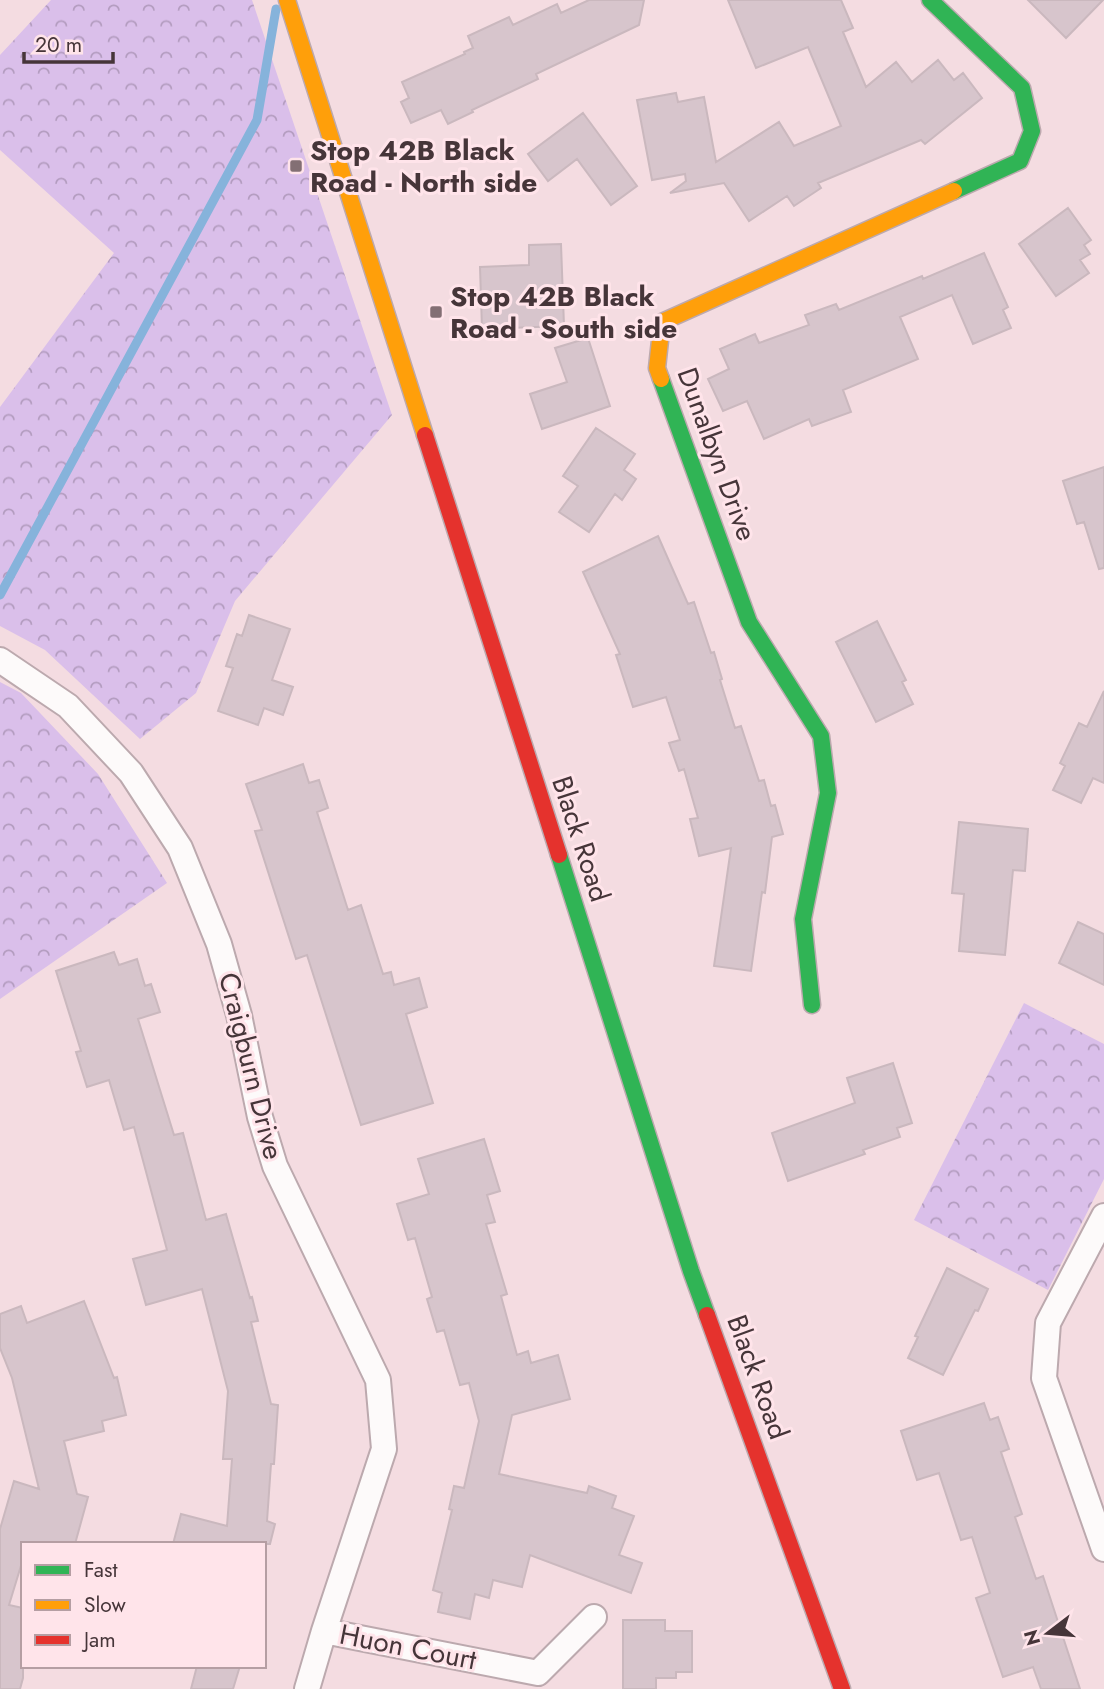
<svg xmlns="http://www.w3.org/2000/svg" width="1104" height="1689" viewBox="0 0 1104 1689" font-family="Jost,sans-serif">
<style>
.park{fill:url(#park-crowns)}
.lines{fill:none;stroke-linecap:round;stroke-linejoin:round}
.stream{stroke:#86b3db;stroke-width:9}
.building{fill:#d7c5cc;stroke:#cab8be;stroke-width:2}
.street-casing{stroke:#bca9ae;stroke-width:28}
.fast-casing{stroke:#bca9ae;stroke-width:19}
.slow-casing{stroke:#bca9ae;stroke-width:19}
.jam-casing{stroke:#bca9ae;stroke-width:19}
.street{stroke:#fdfafa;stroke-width:24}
.fast{stroke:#30b455;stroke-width:16}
.slow{stroke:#ff9f0a;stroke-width:16}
.jam{stroke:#e5322d;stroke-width:16}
.poi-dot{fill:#836f74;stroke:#ffe4ea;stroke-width:2.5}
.labels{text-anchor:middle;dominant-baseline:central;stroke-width:6;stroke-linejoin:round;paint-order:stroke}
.poi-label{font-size:28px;font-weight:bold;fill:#463539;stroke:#ffe4ea;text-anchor:start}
.street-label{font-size:28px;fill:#463539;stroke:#ffe4ea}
</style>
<defs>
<pattern id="park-crowns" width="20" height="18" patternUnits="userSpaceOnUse" patternTransform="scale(1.75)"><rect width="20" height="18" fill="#dabfea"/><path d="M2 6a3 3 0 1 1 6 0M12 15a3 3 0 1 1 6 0" fill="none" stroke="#b39cbf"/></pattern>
</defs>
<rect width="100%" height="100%" fill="#f4dce1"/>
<path class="park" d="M 51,0 L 252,0 L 392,415 L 235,601 L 196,693 L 140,739 L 45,650 L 0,626 L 0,407 L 114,253 L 0,150 L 0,55 Z
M 0,682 L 21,693 L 98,774 L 167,883 L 0,999 Z
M 1024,1003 L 1104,1044 L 1104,1179 L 1048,1290 L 914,1220 Z"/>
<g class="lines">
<path class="stream" d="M 0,595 L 257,120 L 276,9"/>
</g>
<path class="building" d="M 589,0 L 644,0 L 639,25 L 536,74 L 538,79 L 472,110 L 473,112 L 448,124 L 441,110 L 411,123 L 401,102 L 409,98 L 402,82 L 465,54 L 464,52 L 473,48 L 468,36 L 509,17 L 513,25 L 557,4 L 561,13 Z
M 728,0 L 841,0 L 853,28 L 843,32 L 866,87 L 896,62 L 912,82 L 938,60 L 954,80 L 963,73 L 982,98 L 925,144 L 921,140 L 818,183 L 821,188 L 794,206 L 787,196 L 749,221 L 724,183 L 670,193 L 686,181 L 685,174 L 652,180 L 637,100 L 676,93 L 678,102 L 704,97 L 716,162 L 779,122 L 794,146 L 841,126 L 808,47 L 756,68 Z
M 1028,0 L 1103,0 L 1066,38 Z
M 583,113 L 637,186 L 611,205 L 577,159 L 548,181 L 528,154 Z
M 1068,208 L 1091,240 L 1084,245 L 1090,254 L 1080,260 L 1089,273 L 1056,296 L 1019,244 Z
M 561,244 L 564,326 L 482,329 L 480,267 L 529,265 L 529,245 Z
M 984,253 L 1008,307 L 1003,310 L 1011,328 L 973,344 L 952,295 L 900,317 L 918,359 L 843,390 L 851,412 L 812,426 L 809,419 L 764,439 L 747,401 L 723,411 L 708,379 L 729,369 L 720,349 L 755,334 L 759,343 L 809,325 L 805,315 L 836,304 L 839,310 L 922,276 L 923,279 Z
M 588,338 L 610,406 L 542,429 L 530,394 L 567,382 L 555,348 Z
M 596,428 L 635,454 L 624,470 L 636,479 L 622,500 L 615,494 L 589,532 L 559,512 L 578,486 L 563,476 Z
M 1104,467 L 1104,568 L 1099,569 L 1084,522 L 1077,524 L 1063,481 Z
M 658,536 L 688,604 L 694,602 L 711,653 L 714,652 L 722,679 L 720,680 L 735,728 L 741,726 L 759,781 L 764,780 L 771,806 L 775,805 L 783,834 L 772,837 L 765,893 L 762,892 L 751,971 L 714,966 L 731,848 L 699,856 L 690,819 L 698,818 L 684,769 L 679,771 L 669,743 L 680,740 L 666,697 L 633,707 L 616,655 L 620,654 L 583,572 Z
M 249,615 L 290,629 L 272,680 L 293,687 L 283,715 L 264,708 L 258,725 L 218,711 L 233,668 L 226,666 L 237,634 L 242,636 Z
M 877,621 L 906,680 L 902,682 L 913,704 L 876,722 L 836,642 Z
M 1104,691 L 1104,783 L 1093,778 L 1081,803 L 1053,790 L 1065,766 L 1060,763 L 1079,723 L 1087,727 Z
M 303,764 L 309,783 L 319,780 L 328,808 L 317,812 L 348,910 L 361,905 L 383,974 L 391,972 L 394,985 L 419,978 L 427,1007 L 406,1014 L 433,1103 L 361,1125 L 307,955 L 296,959 L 255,831 L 262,830 L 246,784 Z
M 959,822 L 1028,829 L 1025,871 L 1013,870 L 1005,955 L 959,951 L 964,894 L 952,893 Z
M 1078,922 L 1104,934 L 1104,985 L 1059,963 Z
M 114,952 L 119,965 L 137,959 L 145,986 L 151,984 L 160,1012 L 138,1019 L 174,1135 L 183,1133 L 206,1220 L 226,1214 L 250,1298 L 252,1297 L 258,1321 L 251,1322 L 271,1404 L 278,1405 L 274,1464 L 271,1464 L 267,1521 L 275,1524 L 270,1544 L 173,1544 L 181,1514 L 227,1526 L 232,1459 L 223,1459 L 228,1391 L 202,1289 L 146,1305 L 133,1259 L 167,1250 L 134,1127 L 124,1130 L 109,1080 L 87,1087 L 76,1052 L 81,1051 L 56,971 Z
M 893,1063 L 912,1123 L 897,1128 L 900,1137 L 863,1150 L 865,1154 L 788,1181 L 772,1133 L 855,1103 L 847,1078 Z
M 484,1139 L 500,1191 L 487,1195 L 495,1222 L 486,1224 L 507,1294 L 501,1296 L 517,1355 L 528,1351 L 531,1363 L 558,1355 L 570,1399 L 512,1415 L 499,1474 L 587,1493 L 589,1486 L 616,1496 L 612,1508 L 634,1516 L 619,1555 L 642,1563 L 631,1593 L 530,1555 L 522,1587 L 493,1580 L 489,1598 L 475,1594 L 470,1619 L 438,1612 L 442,1593 L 433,1590 L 452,1510 L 449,1509 L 454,1486 L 464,1488 L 479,1421 L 469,1383 L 460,1385 L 444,1330 L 437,1332 L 427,1299 L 432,1297 L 415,1238 L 408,1240 L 397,1204 L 429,1194 L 418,1159 Z
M 947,1268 L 988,1289 L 978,1311 L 975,1310 L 943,1375 L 908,1358 L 918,1337 L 915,1336 Z
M 84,1301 L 114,1378 L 117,1377 L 126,1415 L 102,1421 L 104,1431 L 64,1441 L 77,1494 L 88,1497 L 75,1544 L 23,1544 L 23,1559 L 9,1605 L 23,1608 L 23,1678 L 20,1689 L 0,1689 L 0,1529 L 14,1481 L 39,1489 L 12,1378 L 0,1348 L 0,1314 L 21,1306 L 27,1323 Z
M 984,1403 L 990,1420 L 998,1417 L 1009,1449 L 1001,1452 L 1022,1514 L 1015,1517 L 1036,1579 L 1043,1576 L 1080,1689 L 1041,1689 L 1033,1667 L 1003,1677 L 976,1598 L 990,1593 L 972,1537 L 961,1540 L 939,1473 L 917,1480 L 901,1431 Z
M 623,1620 L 665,1620 L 665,1631 L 692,1631 L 692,1672 L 676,1672 L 676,1678 L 656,1678 L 656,1689 L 623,1689 Z
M 197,1666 L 240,1666 L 233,1689 L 191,1689 Z"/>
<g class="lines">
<g class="street-casing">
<path id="street" d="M 0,660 L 68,706 L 131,773 L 180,848 L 219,944 L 239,1015 L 260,1117 L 275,1166 L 378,1380 L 384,1449 L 324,1631 L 307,1689
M 1104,1216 L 1048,1323 L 1044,1378 L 1104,1549
M 324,1631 L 538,1673 L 594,1617"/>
</g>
<g class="fast-casing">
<path id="fast" d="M 930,0 L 1022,88 L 1032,131 L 1020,161 L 954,191
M 661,379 L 749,622 L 821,736 L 828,793 L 803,919 L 812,1005
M 559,855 L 691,1271 L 707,1315"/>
</g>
<g class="slow-casing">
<path id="slow" d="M 287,0 L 425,435
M 661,379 L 657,368 L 662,322 L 954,191"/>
</g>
<g class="jam-casing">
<path id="jam" d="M 425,435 L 559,855
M 707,1315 L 842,1689"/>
</g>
<use href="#street" class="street"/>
<use href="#fast" class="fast"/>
<use href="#slow" class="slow"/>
<use href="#jam" class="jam"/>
</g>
<g class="poi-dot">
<rect x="289" y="159" width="14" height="14" rx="3.5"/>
<rect x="429" y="305" width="14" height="14" rx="3.5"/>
</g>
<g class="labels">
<g class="poi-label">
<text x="310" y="150">Stop 42B Black<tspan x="310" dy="32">Road - North side</tspan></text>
<text x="450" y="296">Stop 42B Black<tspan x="450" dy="32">Road - South side</tspan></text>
</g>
<g class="street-label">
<text transform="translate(717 454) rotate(70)">Dunalbyn Drive</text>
<text transform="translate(581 839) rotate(72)">Black Road</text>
<text transform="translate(251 1066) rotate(76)">Craigburn Drive</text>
<text transform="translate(758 1377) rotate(70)">Black Road</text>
<text transform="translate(408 1647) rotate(11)">Huon Court</text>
</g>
</g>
<rect x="21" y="1542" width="245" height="126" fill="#ffe4ea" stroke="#b59ea3" stroke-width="2"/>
<rect x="35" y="1565" width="35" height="10" fill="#30b455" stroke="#b59ea3" stroke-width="2"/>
<text x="84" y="1577" font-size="21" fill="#463539">Fast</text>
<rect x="35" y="1600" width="35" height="10" fill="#ff9f0a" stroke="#b59ea3" stroke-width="2"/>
<text x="84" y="1612" font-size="21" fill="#463539">Slow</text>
<rect x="35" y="1635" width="35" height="10" fill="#e5322d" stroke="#b59ea3" stroke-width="2"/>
<text x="84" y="1647" font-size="21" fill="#463539">Jam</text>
<g transform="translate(1048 1633) rotate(254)" stroke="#ffe4ea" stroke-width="5" paint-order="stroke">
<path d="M0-5L12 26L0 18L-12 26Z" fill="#463539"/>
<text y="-10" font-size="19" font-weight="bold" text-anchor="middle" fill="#463539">N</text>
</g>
<path d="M24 52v10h89v-10" fill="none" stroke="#463539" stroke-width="3.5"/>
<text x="35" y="52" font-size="21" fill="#463539" stroke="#ffe4ea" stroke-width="5" paint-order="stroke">20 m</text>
</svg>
